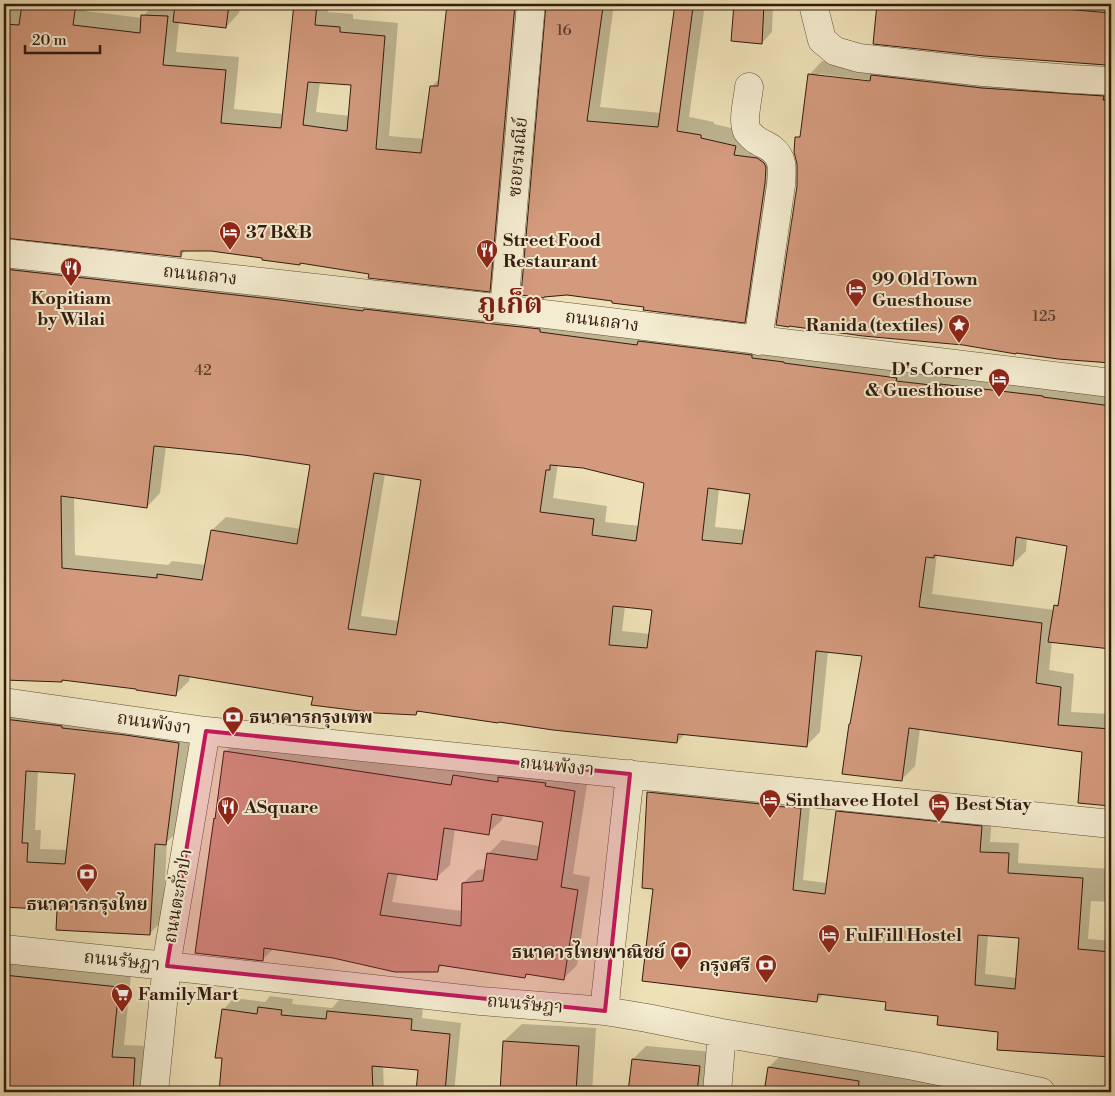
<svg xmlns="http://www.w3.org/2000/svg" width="1115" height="1096" viewBox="0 0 1115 1096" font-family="'Libre Bodoni','Noto Serif Thai',serif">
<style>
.shadow{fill:#0003;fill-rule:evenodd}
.building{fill:#d39a7d;stroke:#331b0f;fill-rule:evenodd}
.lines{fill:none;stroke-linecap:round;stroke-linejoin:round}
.minor-casing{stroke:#624c39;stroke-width:29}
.minor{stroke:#f4ecd0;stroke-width:28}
.marked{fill:#c2185b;fill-opacity:0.2;stroke:#c2185b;stroke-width:4;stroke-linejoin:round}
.labels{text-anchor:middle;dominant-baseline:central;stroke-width:4;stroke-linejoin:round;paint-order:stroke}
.number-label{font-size:15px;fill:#5b3b2a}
.street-label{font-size:18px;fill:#331b0f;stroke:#f4ecd0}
.poi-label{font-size:18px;font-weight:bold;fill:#331b0f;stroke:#f4ecd0;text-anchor:start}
.town-label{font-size:28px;font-weight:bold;fill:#7a1f14;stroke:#f4ecd0}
</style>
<rect width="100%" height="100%" fill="#eee1b7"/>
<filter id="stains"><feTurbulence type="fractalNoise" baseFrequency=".004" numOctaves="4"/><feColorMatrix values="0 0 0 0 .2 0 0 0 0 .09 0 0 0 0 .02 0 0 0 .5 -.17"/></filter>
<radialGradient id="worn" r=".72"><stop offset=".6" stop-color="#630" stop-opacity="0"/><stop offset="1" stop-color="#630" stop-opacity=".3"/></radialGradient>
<path class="shadow" d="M 23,4 L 87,4 L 86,11 L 142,18 L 143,16 L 155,4 L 240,4 L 239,13 L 226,27 L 179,22 L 176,52 L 239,57 L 234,109 L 284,114 L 296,4 L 329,4 L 328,12 L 353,14 L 353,19 L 398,23 L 389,136 L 424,139 L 432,86 L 440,78 L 449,4 L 527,4 L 503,277 L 489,290 L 301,262 L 300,264 L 264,257 L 211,250 L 186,250 L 181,256 L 4,237 L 4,9 L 22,11 ZM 320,82 L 352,84 L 350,116 L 316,112 Z
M 548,4 L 614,4 L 600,107 L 661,113 L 676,5 L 677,4 L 705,4 L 689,117 L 714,122 L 714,124 L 749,132 L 771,145 L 758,308 L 744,321 L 645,309 Z
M 735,4 L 773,4 L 772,32 L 762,43 L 732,40 Z
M 878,4 L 1111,4 L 1111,58 L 1105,64 L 875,43 Z
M 822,61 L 880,68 L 1111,83 L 1111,361 L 1058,358 L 798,186 L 797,138 L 802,133 L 809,75 ZM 819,74 L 877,81 L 876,83 L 819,77 Z
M 4,247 L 1111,391 L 1111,647 L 1052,641 L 1049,670 L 1074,674 L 1071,712 L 1109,714 L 1111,671 L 1111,804 L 1079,801 L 1084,751 L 920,729 L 915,766 L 901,780 L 864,655 L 828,651 L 820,732 L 807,745 L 685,734 L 677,742 L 420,710 L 416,714 L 190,675 L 189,681 L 175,695 L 137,688 L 64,679 L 62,681 L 4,679 ZM 166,446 L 244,453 L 311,464 L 301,529 L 226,517 L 212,530 L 206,565 L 172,561 L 168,565 L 75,555 L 74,497 L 147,507 L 160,493 ZM 558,464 L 583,467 L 646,482 L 640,526 L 605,522 L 607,506 L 553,498 ZM 385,474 L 423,479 L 399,621 L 361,616 ZM 719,489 L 751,492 L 745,530 L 715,527 ZM 1027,538 L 1068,545 L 1060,602 L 1055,606 L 1055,610 L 932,594 L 937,554 L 1013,564 L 1026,551 ZM 625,606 L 653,609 L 650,634 L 622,631 Z
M 4,705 L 192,730 L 179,830 L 167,842 L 163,920 L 150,933 L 58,909 L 4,906 ZM 38,771 L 76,773 L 68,850 L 40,849 L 41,830 L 35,830 Z
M 239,738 L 458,771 L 467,763 L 588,778 L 573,874 L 590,877 L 577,965 L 564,978 L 529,973 L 525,977 L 444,964 L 437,970 L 274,948 L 262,960 L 215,819 L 216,818 L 226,751 ZM 503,815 L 544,821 L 540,846 L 502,840 L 488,854 L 486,869 L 477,870 L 463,883 L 462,911 L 392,902 L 398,873 L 436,878 L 450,865 L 455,828 L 488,833 L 502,820 Z
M 659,782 L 811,798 L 803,880 L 827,883 L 838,812 L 848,802 L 992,816 L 990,842 L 1019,843 L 1018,863 L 1111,869 L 1111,902 L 1091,901 L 1088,939 L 1111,941 L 1111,1056 L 998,1049 L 999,1031 L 888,1001 L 823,994 L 817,1001 L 654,888 L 649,793 ZM 988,935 L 1021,937 L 1017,978 L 985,974 Z
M 4,961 L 131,975 L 124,1045 L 147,1046 L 145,1092 L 4,1092 Z
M 270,996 L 293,999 L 292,1004 L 332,1008 L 339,1000 L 423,1008 L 422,1018 L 461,1023 L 454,1092 L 417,1092 L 420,1069 L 383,1065 L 384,1092 L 220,1092 L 223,1057 L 223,1010 L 234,998 L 265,1002 Z
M 522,1024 L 596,1028 L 592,1092 L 501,1092 L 504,1041 Z
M 791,1045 L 1051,1092 L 766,1092 L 769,1067 Z
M 646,1046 L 713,1052 L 709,1092 L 630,1092 L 633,1059 Z"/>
<path class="building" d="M 22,4 L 76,4 L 73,25 L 140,33 L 141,15 L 168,16 L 163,65 L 226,70 L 221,123 L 281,128 L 294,4 L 317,4 L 315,25 L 340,27 L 340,32 L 385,36 L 376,149 L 421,153 L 430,86 L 438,86 L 447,4 L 515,4 L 490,292 L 368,278 L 369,274 L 300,263 L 300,265 L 262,260 L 262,258 L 211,251 L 181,251 L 181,257 L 4,238 L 4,24 L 19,25 ZM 308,82 L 351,85 L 347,131 L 303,125 Z
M 175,4 L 229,4 L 226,28 L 173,22 Z
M 546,4 L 579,4 L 603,7 L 587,121 L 658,127 L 675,4 L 693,7 L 677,131 L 701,135 L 701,138 L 736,146 L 734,155 L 757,158 L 764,163 L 766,167 L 765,183 L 745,323 L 643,310 L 644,307 L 612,303 L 612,301 L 567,295 L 544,297 L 544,298 L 521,295 Z
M 734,4 L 764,4 L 762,44 L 731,41 Z
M 877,4 L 1010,4 L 1110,13 L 1106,65 L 984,56 L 873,44 Z
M 808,74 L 870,81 L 871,75 L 982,88 L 1104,96 L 1103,100 L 1111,100 L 1111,363 L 1058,359 L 1016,353 L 1016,354 L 963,345 L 863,336 L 789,326 L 789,327 L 776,325 L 797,186 L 797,164 L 794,152 L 795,137 L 800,137 Z
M 4,269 L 280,300 L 363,311 L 364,309 L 502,325 L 540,329 L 540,332 L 637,345 L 638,341 L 752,355 L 752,358 L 784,362 L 784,363 L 897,378 L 896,381 L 940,386 L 940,384 L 1043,396 L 1043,397 L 1111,406 L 1111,649 L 1048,642 L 1054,605 L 1058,606 L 1067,546 L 1016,537 L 1013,566 L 934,555 L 934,558 L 926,557 L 919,607 L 1042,623 L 1036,683 L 1061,687 L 1058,725 L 1111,729 L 1111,806 L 1078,803 L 1082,752 L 909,728 L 902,781 L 842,774 L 849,724 L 850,724 L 862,656 L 816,651 L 807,747 L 678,734 L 677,743 L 553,730 L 499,722 L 498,723 L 417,711 L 416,715 L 376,713 L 311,705 L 313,697 L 179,675 L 176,696 L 136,690 L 136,689 L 62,680 L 62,682 L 4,680 ZM 154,446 L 244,455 L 310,465 L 297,544 L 211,530 L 202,580 L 157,574 L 157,578 L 62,568 L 61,496 L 147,508 ZM 550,465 L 583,468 L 644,483 L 636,541 L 592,535 L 594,519 L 540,512 L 546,470 L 550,470 ZM 374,473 L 421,480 L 396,635 L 348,629 ZM 708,488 L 750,494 L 742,544 L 702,540 ZM 613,606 L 652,610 L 647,648 L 609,645 Z
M 4,719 L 62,726 L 62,728 L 125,735 L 179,743 L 166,845 L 155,844 L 150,935 L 56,930 L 57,910 L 4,907 L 4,793 L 5,770 L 4,770 ZM 26,771 L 75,774 L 65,864 L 27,862 L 28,843 L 22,843 Z
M 224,751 L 451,785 L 453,775 L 498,782 L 498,777 L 546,783 L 545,786 L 575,791 L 561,887 L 578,890 L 564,980 L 526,974 L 525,978 L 439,965 L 438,972 L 395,972 L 333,958 L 264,948 L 263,961 L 195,953 L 214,818 L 215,819 ZM 492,814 L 543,822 L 537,860 L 487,853 L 483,881 L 462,883 L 461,926 L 380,915 L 388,873 L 437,880 L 444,828 L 489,835 Z
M 647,792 L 770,805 L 770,806 L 801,808 L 793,890 L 825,894 L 836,811 L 982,826 L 980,852 L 1009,853 L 1008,873 L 1083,878 L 1078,949 L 1111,952 L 1111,1057 L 997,1050 L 998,1032 L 937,1025 L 938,1016 L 885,1010 L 886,1002 L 818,994 L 817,1002 L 642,981 L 653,889 L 642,888 ZM 978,935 L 1019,938 L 1015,989 L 975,985 Z
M 4,975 L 119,987 L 112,1057 L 135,1058 L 133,1092 L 5,1092 L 9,1038 L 4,1037 Z
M 258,1007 L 282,1010 L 281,1015 L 326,1019 L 327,1011 L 412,1019 L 411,1030 L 450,1034 L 445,1092 L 416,1092 L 418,1070 L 372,1066 L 373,1092 L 219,1092 L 222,1058 L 215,1058 L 222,1009 L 257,1014 Z
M 503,1041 L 579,1046 L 576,1092 L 500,1092 Z
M 632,1059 L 700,1066 L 697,1092 L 628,1092 Z
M 768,1067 L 859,1081 L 858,1092 L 764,1092 Z"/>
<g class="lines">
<g class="minor-casing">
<path id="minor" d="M 813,4 L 822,40 L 835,51 L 859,58 L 983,72 L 1071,79 L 1111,81
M 749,87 C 748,99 742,120 747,131 C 749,134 752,136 755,139 C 760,143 767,145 772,149 C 784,158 782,171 781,185 L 758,341
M 4,253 L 504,309 L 1111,383
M 504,309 L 531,4
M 4,702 L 206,731 L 1111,824
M 4,949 L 167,966 L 481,1001 L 605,1011 L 647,1018 L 722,1033 L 914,1066 L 1041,1092
M 605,1011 L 606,992 L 630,774
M 154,1092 L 168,954 L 206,731
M 717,1092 L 722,1033"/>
</g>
<use href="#minor" class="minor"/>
</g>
<path class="marked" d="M 206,731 L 630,774 L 605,1011 L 167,966 Z"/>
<defs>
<g id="hotel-pin" transform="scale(1.125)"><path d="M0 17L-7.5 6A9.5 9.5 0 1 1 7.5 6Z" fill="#8f2418" stroke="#f4ecd0"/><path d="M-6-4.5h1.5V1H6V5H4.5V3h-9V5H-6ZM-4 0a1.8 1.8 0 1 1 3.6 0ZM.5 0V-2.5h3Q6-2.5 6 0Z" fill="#fff"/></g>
<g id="restaurant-pin" transform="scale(1.125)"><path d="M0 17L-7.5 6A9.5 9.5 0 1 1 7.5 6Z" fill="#8f2418" stroke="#f4ecd0"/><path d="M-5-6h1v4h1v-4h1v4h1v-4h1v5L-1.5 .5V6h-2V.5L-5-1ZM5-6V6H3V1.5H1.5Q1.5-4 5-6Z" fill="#fff"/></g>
<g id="sight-pin" transform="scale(1.125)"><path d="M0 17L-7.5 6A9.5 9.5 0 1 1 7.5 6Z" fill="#8f2418" stroke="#f4ecd0"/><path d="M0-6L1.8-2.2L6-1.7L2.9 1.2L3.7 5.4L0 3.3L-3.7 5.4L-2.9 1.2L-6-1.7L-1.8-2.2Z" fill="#fff"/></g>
<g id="bank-pin" transform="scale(1.125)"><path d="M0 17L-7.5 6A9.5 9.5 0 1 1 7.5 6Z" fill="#8f2418" stroke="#f4ecd0"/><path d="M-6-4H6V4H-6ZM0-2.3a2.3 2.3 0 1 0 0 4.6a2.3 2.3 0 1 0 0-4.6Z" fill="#fff"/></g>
<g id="supermarket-pin" transform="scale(1.125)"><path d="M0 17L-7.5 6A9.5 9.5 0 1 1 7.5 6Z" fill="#8f2418" stroke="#f4ecd0"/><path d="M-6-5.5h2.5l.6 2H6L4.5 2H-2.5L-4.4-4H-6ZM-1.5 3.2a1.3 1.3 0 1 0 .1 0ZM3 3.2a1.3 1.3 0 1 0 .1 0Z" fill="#fff"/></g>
</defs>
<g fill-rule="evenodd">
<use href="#hotel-pin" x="230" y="232"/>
<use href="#restaurant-pin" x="487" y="250"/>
<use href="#restaurant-pin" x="71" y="268"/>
<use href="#hotel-pin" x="856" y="289"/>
<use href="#sight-pin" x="959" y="325"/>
<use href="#hotel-pin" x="999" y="379"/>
<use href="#bank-pin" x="233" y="717"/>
<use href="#hotel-pin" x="770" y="800"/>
<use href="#hotel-pin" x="939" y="804"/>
<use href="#restaurant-pin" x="228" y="807"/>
<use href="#bank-pin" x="87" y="874"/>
<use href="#hotel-pin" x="829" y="935"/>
<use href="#bank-pin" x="681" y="952"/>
<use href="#bank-pin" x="766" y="965"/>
<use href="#supermarket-pin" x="122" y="994"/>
</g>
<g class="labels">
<g class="number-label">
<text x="564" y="30">16</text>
<text x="1044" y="316">125</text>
<text x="203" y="370">42</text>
</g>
<g class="street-label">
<text transform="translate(518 157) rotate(-85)">ซอยรมณีย์</text>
<text transform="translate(200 275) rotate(6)">ถนนถลาง</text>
<text transform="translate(602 321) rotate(7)">ถนนถลาง</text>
<text transform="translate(154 723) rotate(8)">ถนนพังงา</text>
<text transform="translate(557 766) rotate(6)">ถนนพังงา</text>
<text transform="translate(178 896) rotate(-80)">ถนนตะกั่วป่า</text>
<text transform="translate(122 961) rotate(6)">ถนนรัษฎา</text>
<text transform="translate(525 1004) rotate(5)">ถนนรัษฎา</text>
</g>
<g class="poi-label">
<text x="246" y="232">37 B&amp;B</text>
<text x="503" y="240">Street Food<tspan x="503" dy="21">Restaurant</tspan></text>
<text x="872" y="279">99 Old Town<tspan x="872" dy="21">Guesthouse</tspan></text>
<text x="71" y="298" text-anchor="middle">Kopitiam<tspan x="71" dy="21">by Wilai</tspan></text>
<text x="943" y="325" text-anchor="end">Ranida (textiles)</text>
<text x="983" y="369" text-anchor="end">D's Corner<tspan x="983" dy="21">&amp; Guesthouse</tspan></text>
<text x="249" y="717">ธนาคารกรุงเทพ</text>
<text x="786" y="800">Sinthavee Hotel</text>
<text x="955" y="804">Best Stay</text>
<text x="244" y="807">ASquare</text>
<text x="87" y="904" text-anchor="middle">ธนาคารกรุงไทย</text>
<text x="845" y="935">FulFill Hostel</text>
<text x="665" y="952" text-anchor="end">ธนาคารไทยพาณิชย์</text>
<text x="750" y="965" text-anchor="end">กรุงศรี</text>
<text x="138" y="994">FamilyMart</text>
</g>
<g class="town-label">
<text x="510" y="304">ภูเก็ต</text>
</g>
</g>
<rect width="1115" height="1096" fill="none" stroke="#eee1b7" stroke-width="20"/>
<rect x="5" y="5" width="1105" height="1086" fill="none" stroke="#331b0f" stroke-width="2.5"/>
<rect x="10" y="10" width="1095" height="1076" fill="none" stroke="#331b0f"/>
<path d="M25 45v8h75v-8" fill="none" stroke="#331b0f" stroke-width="2.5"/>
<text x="32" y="45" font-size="15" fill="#331b0f" stroke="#f4ecd0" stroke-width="4" paint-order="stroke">20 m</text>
<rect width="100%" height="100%" filter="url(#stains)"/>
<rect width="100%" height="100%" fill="url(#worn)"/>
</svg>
